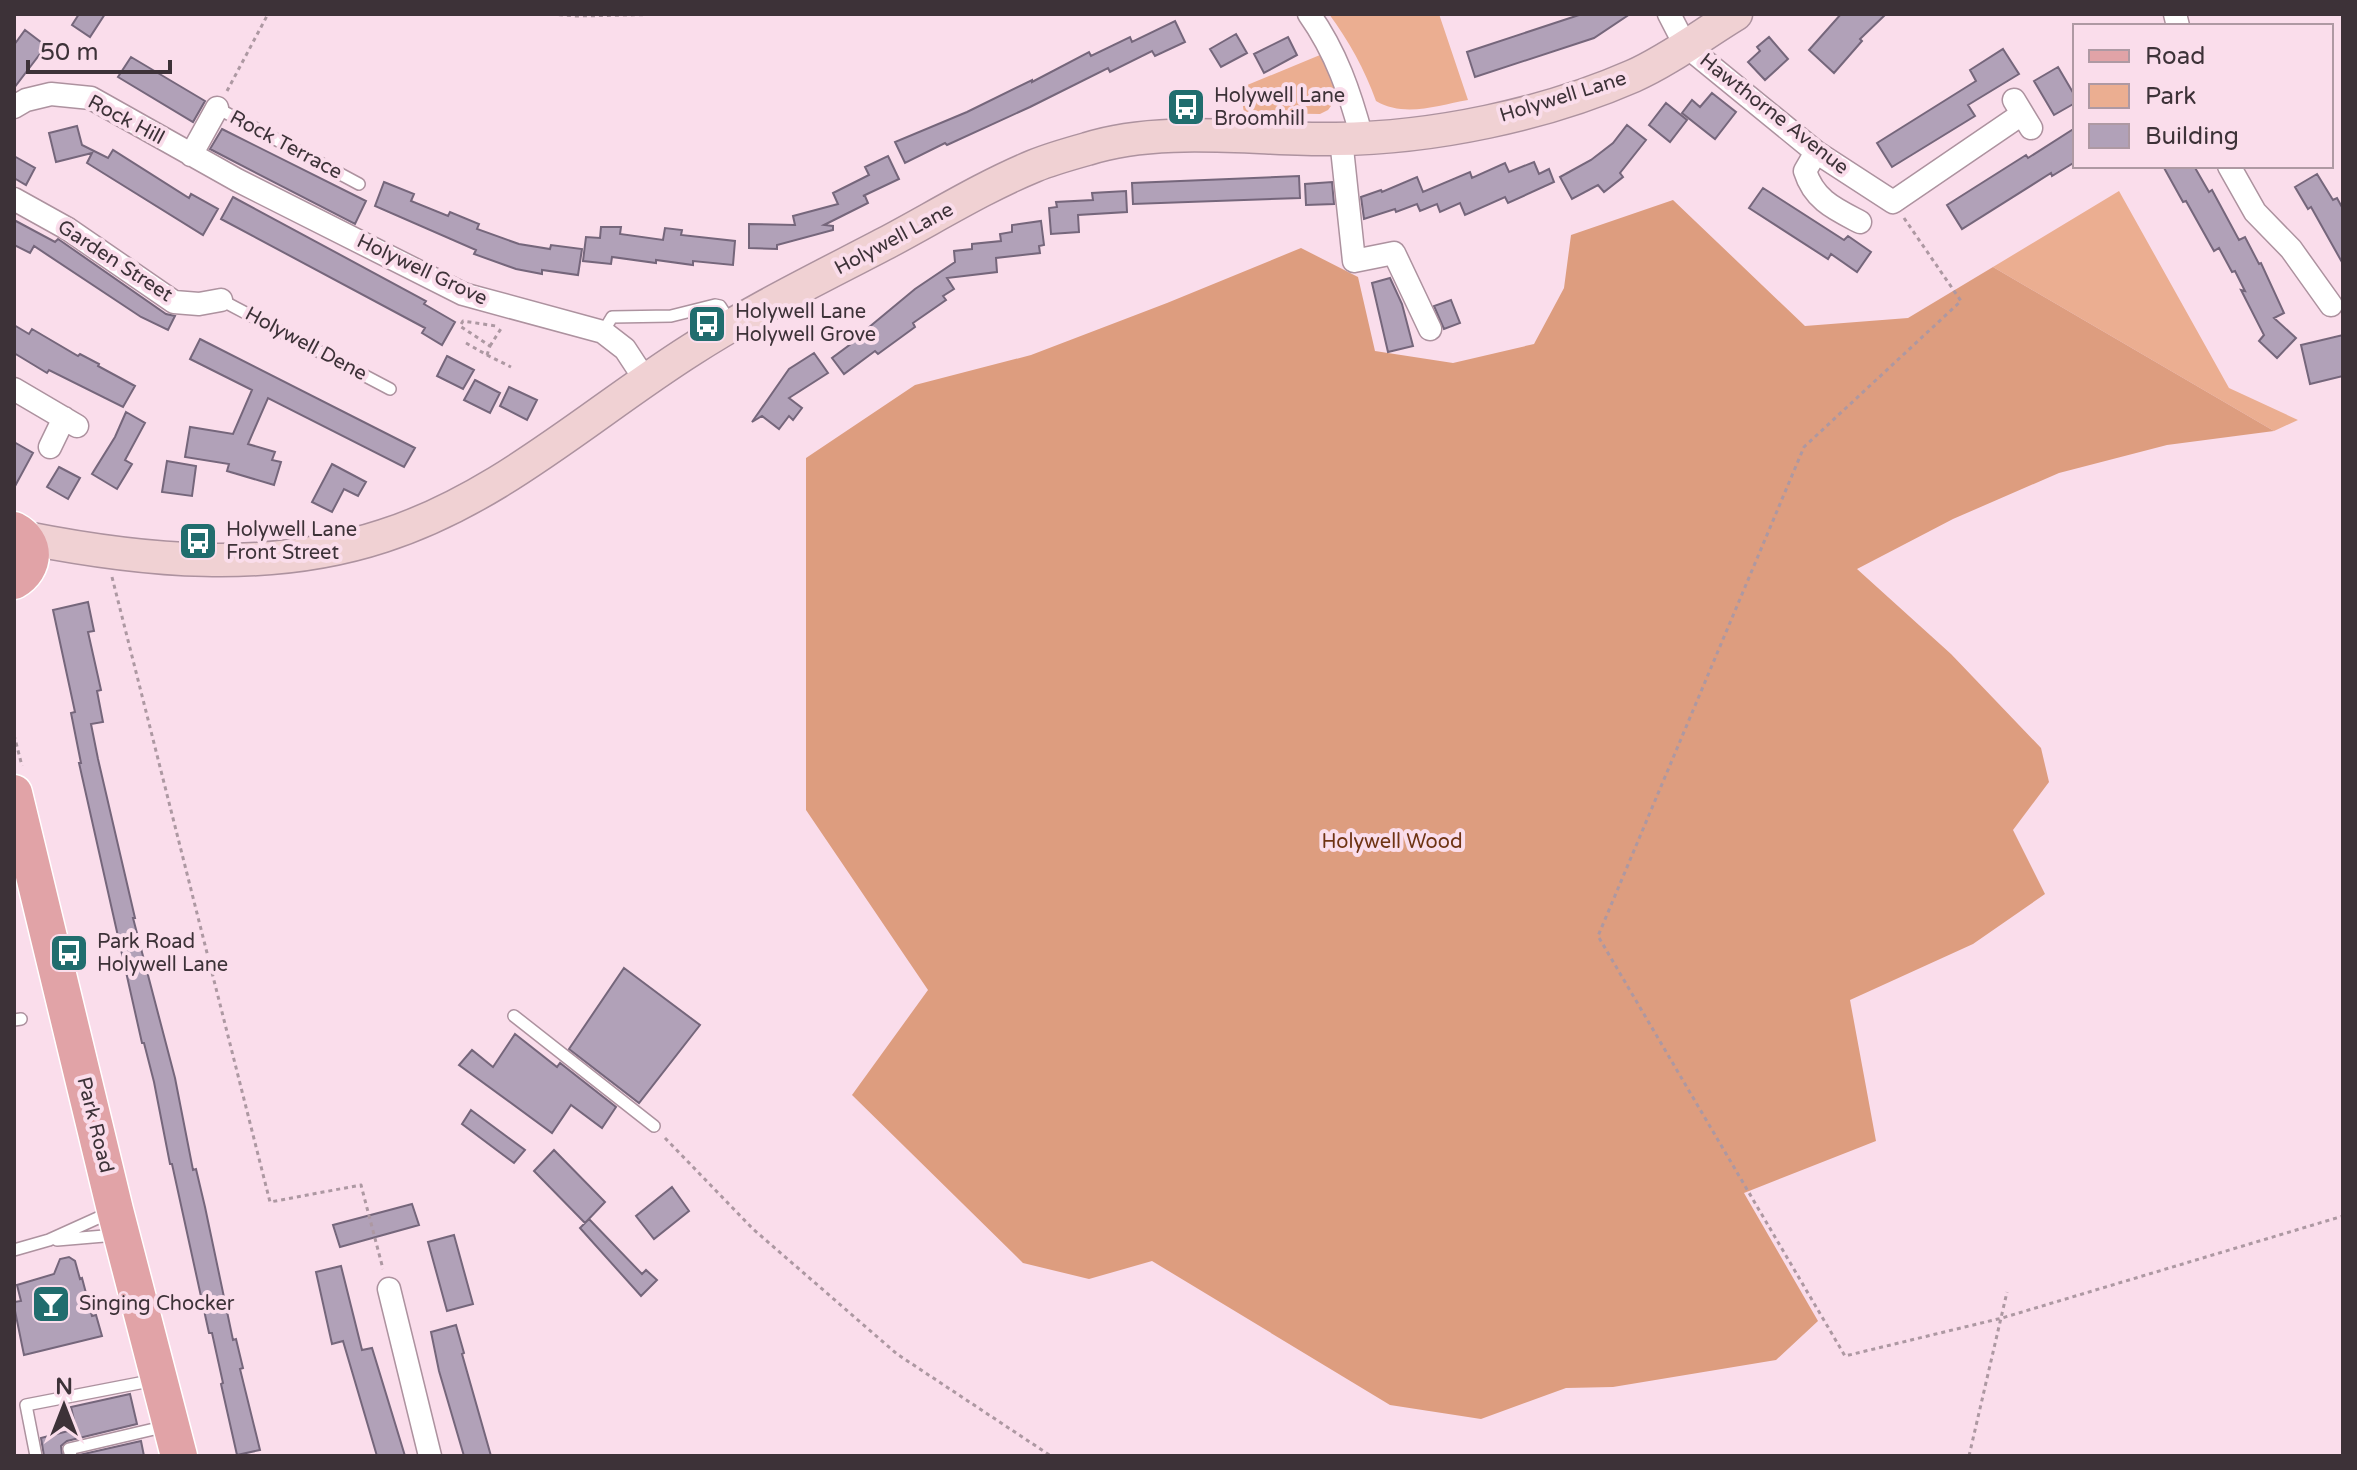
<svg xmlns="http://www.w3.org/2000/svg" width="2357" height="1470" viewBox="0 0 2357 1470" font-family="'Varela Round',sans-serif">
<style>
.green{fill:#ebae91}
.forest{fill:#dd9d7f}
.building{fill:#b1a1b8;stroke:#75667b;stroke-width:2}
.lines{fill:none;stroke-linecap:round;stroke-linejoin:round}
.service-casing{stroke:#ad929f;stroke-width:14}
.minor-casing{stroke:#ad929f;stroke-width:25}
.secondary-casing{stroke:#ad929f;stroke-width:35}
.primary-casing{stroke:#fff;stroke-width:39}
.path{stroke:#ad98a2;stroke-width:3;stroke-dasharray:4 4;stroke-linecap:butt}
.service{stroke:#fff;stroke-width:11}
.minor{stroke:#fff;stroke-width:22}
.secondary{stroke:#f0d1d3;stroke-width:32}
.primary{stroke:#e1a3a7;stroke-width:36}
.labels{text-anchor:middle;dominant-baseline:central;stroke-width:8;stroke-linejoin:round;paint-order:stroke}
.poi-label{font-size:20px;fill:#3d3238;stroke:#faddeb;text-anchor:start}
.street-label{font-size:20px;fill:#3d3238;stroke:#faddeb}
.park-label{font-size:20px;fill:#6e3313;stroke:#faddeb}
</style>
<rect width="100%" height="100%" fill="#faddeb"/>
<path class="green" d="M 1329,14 L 1439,14 L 1468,100 C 1438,105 1405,118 1376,101 C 1365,70 1349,41 1329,14 Z
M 1320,55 L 1340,94 L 1328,110 L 1320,114 L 1244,113 L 1240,88 Z
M 2119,191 L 2229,388 L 2298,420 L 2274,431 L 1993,267 Z"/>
<path class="forest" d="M 1673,200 L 1805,326 L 1908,318 L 1993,267 L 2274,431 L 2167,445 L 2059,473 L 1953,519 L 1857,569 L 1951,654 L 2041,748 L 2049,782 L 2013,830 L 2045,894 L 1973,944 L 1850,1000 L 1876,1141 L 1744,1193 L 1818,1321 L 1776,1360 L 1613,1387 L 1566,1388 L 1481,1419 L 1390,1405 L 1152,1261 L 1089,1279 L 1023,1263 L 852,1095 L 928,990 L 806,810 L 806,458 L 915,385 L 1031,355 L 1167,303 L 1301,248 L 1358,277 L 1375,351 L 1453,363 L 1534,344 L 1564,288 L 1571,235 Z"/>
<path class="building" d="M 79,14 L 105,14 L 90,37 L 72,25 Z
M 1582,14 L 1630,14 L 1594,38 L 1475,77 L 1467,52 Z
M 1841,14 L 1886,14 L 1860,39 L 1862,41 L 1834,73 L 1809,50 Z
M 1175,21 L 1185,42 L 1155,56 L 1152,51 L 1110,72 L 1108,68 L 1030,107 L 947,145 L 945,143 L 905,163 L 895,142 L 967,112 L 1032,80 L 1032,82 L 1089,52 L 1091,56 L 1130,37 L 1132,42 Z
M 25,30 L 46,46 L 14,88 L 14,45 Z
M 1236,34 L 1247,53 L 1221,67 L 1210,49 Z
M 1288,37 L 1297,55 L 1264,73 L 1254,54 Z
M 1769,37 L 1788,59 L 1765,80 L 1748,62 L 1760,51 L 1757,47 Z
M 2003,49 L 2019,74 L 1968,105 L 1975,116 L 1892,167 L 1877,143 L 1976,81 L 1970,70 Z
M 131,57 L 205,101 L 193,122 L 118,77 Z
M 2058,67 L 2075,96 L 2075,103 L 2054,115 L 2034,81 Z
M 1712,93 L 1736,112 L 1715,139 L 1682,113 L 1692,100 L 1700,107 Z
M 1666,103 L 1687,120 L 1670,142 L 1649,125 Z
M 1627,125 L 1646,140 L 1620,173 L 1623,177 L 1604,192 L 1598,185 L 1572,199 L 1560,177 L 1591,160 L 1613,143 Z
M 77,126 L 82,145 L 108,158 L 113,150 L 189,198 L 191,194 L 218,209 L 203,235 L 87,163 L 92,153 L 56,162 L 49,133 Z
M 2075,128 L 2075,162 L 2052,176 L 2051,173 L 1962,229 L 1947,205 L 2026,155 L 2028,158 Z
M 222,129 L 366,201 L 355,224 L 210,149 Z
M 14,156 L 35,168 L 26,185 L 14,178 Z
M 888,156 L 899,179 L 863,196 L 865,196 L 868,203 L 824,225 L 833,226 L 833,230 L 777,245 L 777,249 L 749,248 L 749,224 L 795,225 L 793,216 L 838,204 L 833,193 L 869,175 L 865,167 Z
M 1534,162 L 1539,174 L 1549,169 L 1554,182 L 1508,203 L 1505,197 L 1465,215 L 1460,203 L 1440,212 L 1437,204 L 1420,211 L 1417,204 L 1396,212 L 1395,209 L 1364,219 L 1361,197 L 1381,190 L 1382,192 L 1417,177 L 1423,192 L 1470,172 L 1472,178 L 1505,163 L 1509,172 Z
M 2163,166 L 2194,166 L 2209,192 L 2212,190 L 2239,240 L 2245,237 L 2259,264 L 2261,263 L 2284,313 L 2274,318 L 2296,338 L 2277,358 L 2259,341 L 2264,335 L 2241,290 L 2245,291 L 2235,271 L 2232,272 L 2219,248 L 2214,251 L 2186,201 L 2183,202 Z
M 2317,174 L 2333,200 L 2337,198 L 2343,209 L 2343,264 L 2311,207 L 2308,209 L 2295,187 Z
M 1299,176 L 1300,198 L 1133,204 L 1132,183 Z
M 384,182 L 414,194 L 411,201 L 448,216 L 450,212 L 479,224 L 477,229 L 519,244 L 550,249 L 551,245 L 582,249 L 578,275 L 542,270 L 542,274 L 516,269 L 474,254 L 476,250 L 375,206 Z
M 1332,182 L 1334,204 L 1306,205 L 1305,184 Z
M 1763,188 L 1844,240 L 1848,236 L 1871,252 L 1857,272 L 1831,254 L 1828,259 L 1749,208 Z
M 1126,191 L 1127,212 L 1078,215 L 1079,232 L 1051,234 L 1049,208 L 1057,207 L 1056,202 L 1093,200 L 1092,193 Z
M 233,197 L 426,301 L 424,304 L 455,322 L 442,345 L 422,333 L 425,328 L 221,219 Z
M 14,220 L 55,242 L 58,239 L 61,241 L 166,314 L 175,316 L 168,330 L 141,317 L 34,246 L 30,253 L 14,245 Z
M 1041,221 L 1044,245 L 1039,246 L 1040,253 L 996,258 L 997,272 L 947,278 L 954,289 L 943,296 L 946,300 L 913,323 L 915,327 L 878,354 L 875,351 L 844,374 L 832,358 L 863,335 L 862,333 L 915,289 L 955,262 L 954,251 L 972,249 L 972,244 L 1001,241 L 1000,234 L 1012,232 L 1012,225 Z
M 601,227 L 621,227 L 620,234 L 663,240 L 665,228 L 682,230 L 681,235 L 735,241 L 733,265 L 693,261 L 693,265 L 656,260 L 656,263 L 612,257 L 611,264 L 583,261 L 586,237 L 600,238 Z
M 1390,278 L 1402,304 L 1413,346 L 1388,352 L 1372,283 Z
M 1451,300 L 1460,323 L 1444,329 L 1434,306 Z
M 14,325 L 29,334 L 32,329 L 78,356 L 80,354 L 99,364 L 98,366 L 135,386 L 123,407 L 49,370 L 47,373 L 14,353 Z
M 2343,335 L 2343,376 L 2310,384 L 2301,345 Z
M 200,339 L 415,448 L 404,467 L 268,398 L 248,444 L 275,452 L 272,460 L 281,462 L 274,485 L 227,471 L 229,464 L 185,457 L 190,427 L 233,434 L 252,390 L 190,359 Z
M 814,353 L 828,373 L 789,398 L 802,408 L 793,420 L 789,416 L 779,429 L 762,416 L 752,422 L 789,369 Z
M 447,356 L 474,370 L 463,389 L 437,376 Z
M 475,380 L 500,393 L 490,413 L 464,400 Z
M 509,387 L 537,400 L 527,420 L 500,406 Z
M 126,412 L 145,423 L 125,460 L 132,464 L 117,489 L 92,474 L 115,437 Z
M 14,442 L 33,453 L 14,488 Z
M 167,461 L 196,466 L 192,496 L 162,492 Z
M 332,464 L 366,482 L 358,496 L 344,489 L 332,512 L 312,502 Z
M 59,467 L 80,478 L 68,499 L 47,487 Z
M 88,602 L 94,631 L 88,632 L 101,690 L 97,691 L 103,722 L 91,724 L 98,759 L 135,918 L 133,918 L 175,1078 L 193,1170 L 196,1169 L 205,1207 L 233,1340 L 236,1339 L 243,1368 L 240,1369 L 260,1450 L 237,1455 L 221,1384 L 223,1383 L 212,1333 L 209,1333 L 172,1164 L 170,1164 L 154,1082 L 144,1043 L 142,1043 L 79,763 L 81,763 L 71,713 L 75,712 L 53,610 Z
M 624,968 L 700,1025 L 639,1103 L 569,1049 Z
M 515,1034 L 557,1067 L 560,1063 L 616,1107 L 602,1128 L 571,1105 L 552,1133 L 459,1065 L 472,1050 L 493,1067 Z
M 471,1110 L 525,1150 L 514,1163 L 462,1124 Z
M 554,1150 L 605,1202 L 585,1223 L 534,1171 Z
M 672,1187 L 689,1211 L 654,1239 L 636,1216 Z
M 412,1204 L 419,1225 L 340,1247 L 333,1225 Z
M 589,1219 L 642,1274 L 646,1270 L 657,1280 L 641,1296 L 580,1228 Z
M 454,1235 L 473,1304 L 447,1311 L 428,1242 Z
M 69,1257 L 75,1261 L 80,1279 L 82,1278 L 92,1316 L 96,1315 L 102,1336 L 24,1355 L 14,1306 L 14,1302 L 21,1301 L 17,1285 L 54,1274 L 60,1259 Z
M 341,1266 L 362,1350 L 372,1348 L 405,1456 L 377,1456 L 343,1341 L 332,1344 L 316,1272 Z
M 456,1325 L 464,1353 L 462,1354 L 491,1456 L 464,1456 L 439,1371 L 431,1332 Z
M 130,1394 L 137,1424 L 67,1441 L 61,1446 L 62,1456 L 44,1456 L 41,1438 L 76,1429 L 71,1407 Z
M 141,1441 L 144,1456 L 79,1456 L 79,1455 Z"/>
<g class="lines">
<g class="service-casing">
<path id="service" d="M 217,108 L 359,184
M 221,300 L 390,389
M 603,332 L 612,317 L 671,316 L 715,305 L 720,306 L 731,323
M 514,1016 L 654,1126
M 14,1020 L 21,1019
M 57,1240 L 116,1235
M 14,1250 L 49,1240 L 111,1212
M 36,1456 L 26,1405 L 155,1380
M 71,1456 L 69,1449 L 167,1426"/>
</g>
<g class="minor-casing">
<path id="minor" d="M 1309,14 C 1336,52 1350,93 1362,138
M 1669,14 L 1685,45 L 1816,152 L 1893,202 L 2022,114
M 2175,14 L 2178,26
M 2014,100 L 2031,128
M 14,107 L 26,100 L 51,94 L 91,98 L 237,180 L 463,294 L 603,332 L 625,349 L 646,381
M 1341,139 L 1354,261 L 1394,253 L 1430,329
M 1816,152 L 1805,171 C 1814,200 1835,209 1860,222
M 191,155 L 217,108
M 2229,166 L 2255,212 L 2291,249 L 2331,305
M 14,199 L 68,229 L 174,302 L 199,304 L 221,300
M 14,389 L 77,426
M 50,447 L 64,418
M 389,1289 L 430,1456"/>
</g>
<g class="secondary-casing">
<path id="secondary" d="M 26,538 C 143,561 267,574 383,536 C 499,499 590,414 691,350 C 753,310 821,277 886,243 C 935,217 983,187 1034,166 C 1051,159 1069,154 1087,149 C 1161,125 1258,140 1336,139 C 1433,138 1544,115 1633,76 C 1669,60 1703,34 1736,14"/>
</g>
<g class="primary-casing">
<path id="primary" d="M 14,530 C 37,542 36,568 14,581
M 14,793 L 115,1210 L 179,1456"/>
</g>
<path class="path" d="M 551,14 L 576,16 L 678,14
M 227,91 L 268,14
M 1904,218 L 1961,301 L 1804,447 L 1598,936 L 1845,1356 L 2002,1318 L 2343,1216
M 466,343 L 487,355 L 490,346 L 460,326 L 463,321 L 496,326
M 490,346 L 502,327
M 487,355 L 511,367
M 112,577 L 270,1202 L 361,1185 L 383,1269
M 14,735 L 22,766
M 665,1138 L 753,1229 L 897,1354 L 1051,1456
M 1969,1456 L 2007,1292"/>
<use href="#service" class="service"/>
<use href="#minor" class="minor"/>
<use href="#secondary" class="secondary"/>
<use href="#primary" class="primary"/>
</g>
<defs>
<g id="bus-square" transform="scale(2)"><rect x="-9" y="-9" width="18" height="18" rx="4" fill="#216d6e" stroke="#faddeb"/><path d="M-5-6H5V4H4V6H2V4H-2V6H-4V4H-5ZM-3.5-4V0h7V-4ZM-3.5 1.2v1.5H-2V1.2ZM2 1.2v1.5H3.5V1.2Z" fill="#fff"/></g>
<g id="bar-square" transform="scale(2)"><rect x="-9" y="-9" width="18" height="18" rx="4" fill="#216d6e" stroke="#faddeb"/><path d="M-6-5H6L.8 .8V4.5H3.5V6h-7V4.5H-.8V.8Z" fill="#fff"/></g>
</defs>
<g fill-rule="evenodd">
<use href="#bus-square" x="1186" y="107"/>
<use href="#bus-square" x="707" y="324"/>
<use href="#bus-square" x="198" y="541"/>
<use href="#bus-square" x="69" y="953"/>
<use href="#bar-square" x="51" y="1304"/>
</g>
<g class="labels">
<g class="poi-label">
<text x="1214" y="96">Holywell Lane<tspan x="1214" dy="23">Broomhill</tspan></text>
<text x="735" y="312">Holywell Lane<tspan x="735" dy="23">Holywell Grove</tspan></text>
<text x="226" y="530">Holywell Lane<tspan x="226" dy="23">Front Street</tspan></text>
<text x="97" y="942">Park Road<tspan x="97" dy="23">Holywell Lane</tspan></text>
<text x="79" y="1304">Singing Chocker</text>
</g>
<g class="street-label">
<text transform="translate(1563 97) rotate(-17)">Holywell Lane</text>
<text transform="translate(1774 114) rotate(38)">Hawthorne Avenue</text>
<text transform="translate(126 120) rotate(28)">Rock Hill</text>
<text transform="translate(286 145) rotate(28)">Rock Terrace</text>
<text transform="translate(894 239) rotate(-28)">Holywell Lane</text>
<text transform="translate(115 261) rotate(33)">Garden Street</text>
<text transform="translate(422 270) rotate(25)">Holywell Grove</text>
<text transform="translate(306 344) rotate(28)">Holywell Dene</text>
<text transform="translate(95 1125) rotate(76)">Park Road</text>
</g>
<g class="park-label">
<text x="1392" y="842">Holywell Wood</text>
</g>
</g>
<rect width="2357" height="1470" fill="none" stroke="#3d3238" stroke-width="32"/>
<rect x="2073" y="24" width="260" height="144" fill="#faddeb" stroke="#ae99a3" stroke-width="2"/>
<rect x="2089" y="50" width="40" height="12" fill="#e1a3a7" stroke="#ae99a3" stroke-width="2"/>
<text x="2145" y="64" font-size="24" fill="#3d3238">Road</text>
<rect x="2089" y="84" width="40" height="24" fill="#ebae91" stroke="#ae99a3" stroke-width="2"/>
<text x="2145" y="104" font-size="24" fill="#3d3238">Park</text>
<rect x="2089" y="124" width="40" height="24" fill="#b1a1b8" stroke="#ae99a3" stroke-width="2"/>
<text x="2145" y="144" font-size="24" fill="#3d3238">Building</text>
<g transform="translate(64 1406)" stroke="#faddeb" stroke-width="6" paint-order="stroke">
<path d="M0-6L14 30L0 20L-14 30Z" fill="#3d3238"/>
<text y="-12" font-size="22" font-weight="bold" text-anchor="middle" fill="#3d3238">N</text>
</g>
<path d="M28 60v12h142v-12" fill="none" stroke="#3d3238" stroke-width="4"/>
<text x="40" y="60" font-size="24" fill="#3d3238" stroke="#faddeb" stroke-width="6" paint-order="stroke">50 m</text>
</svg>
